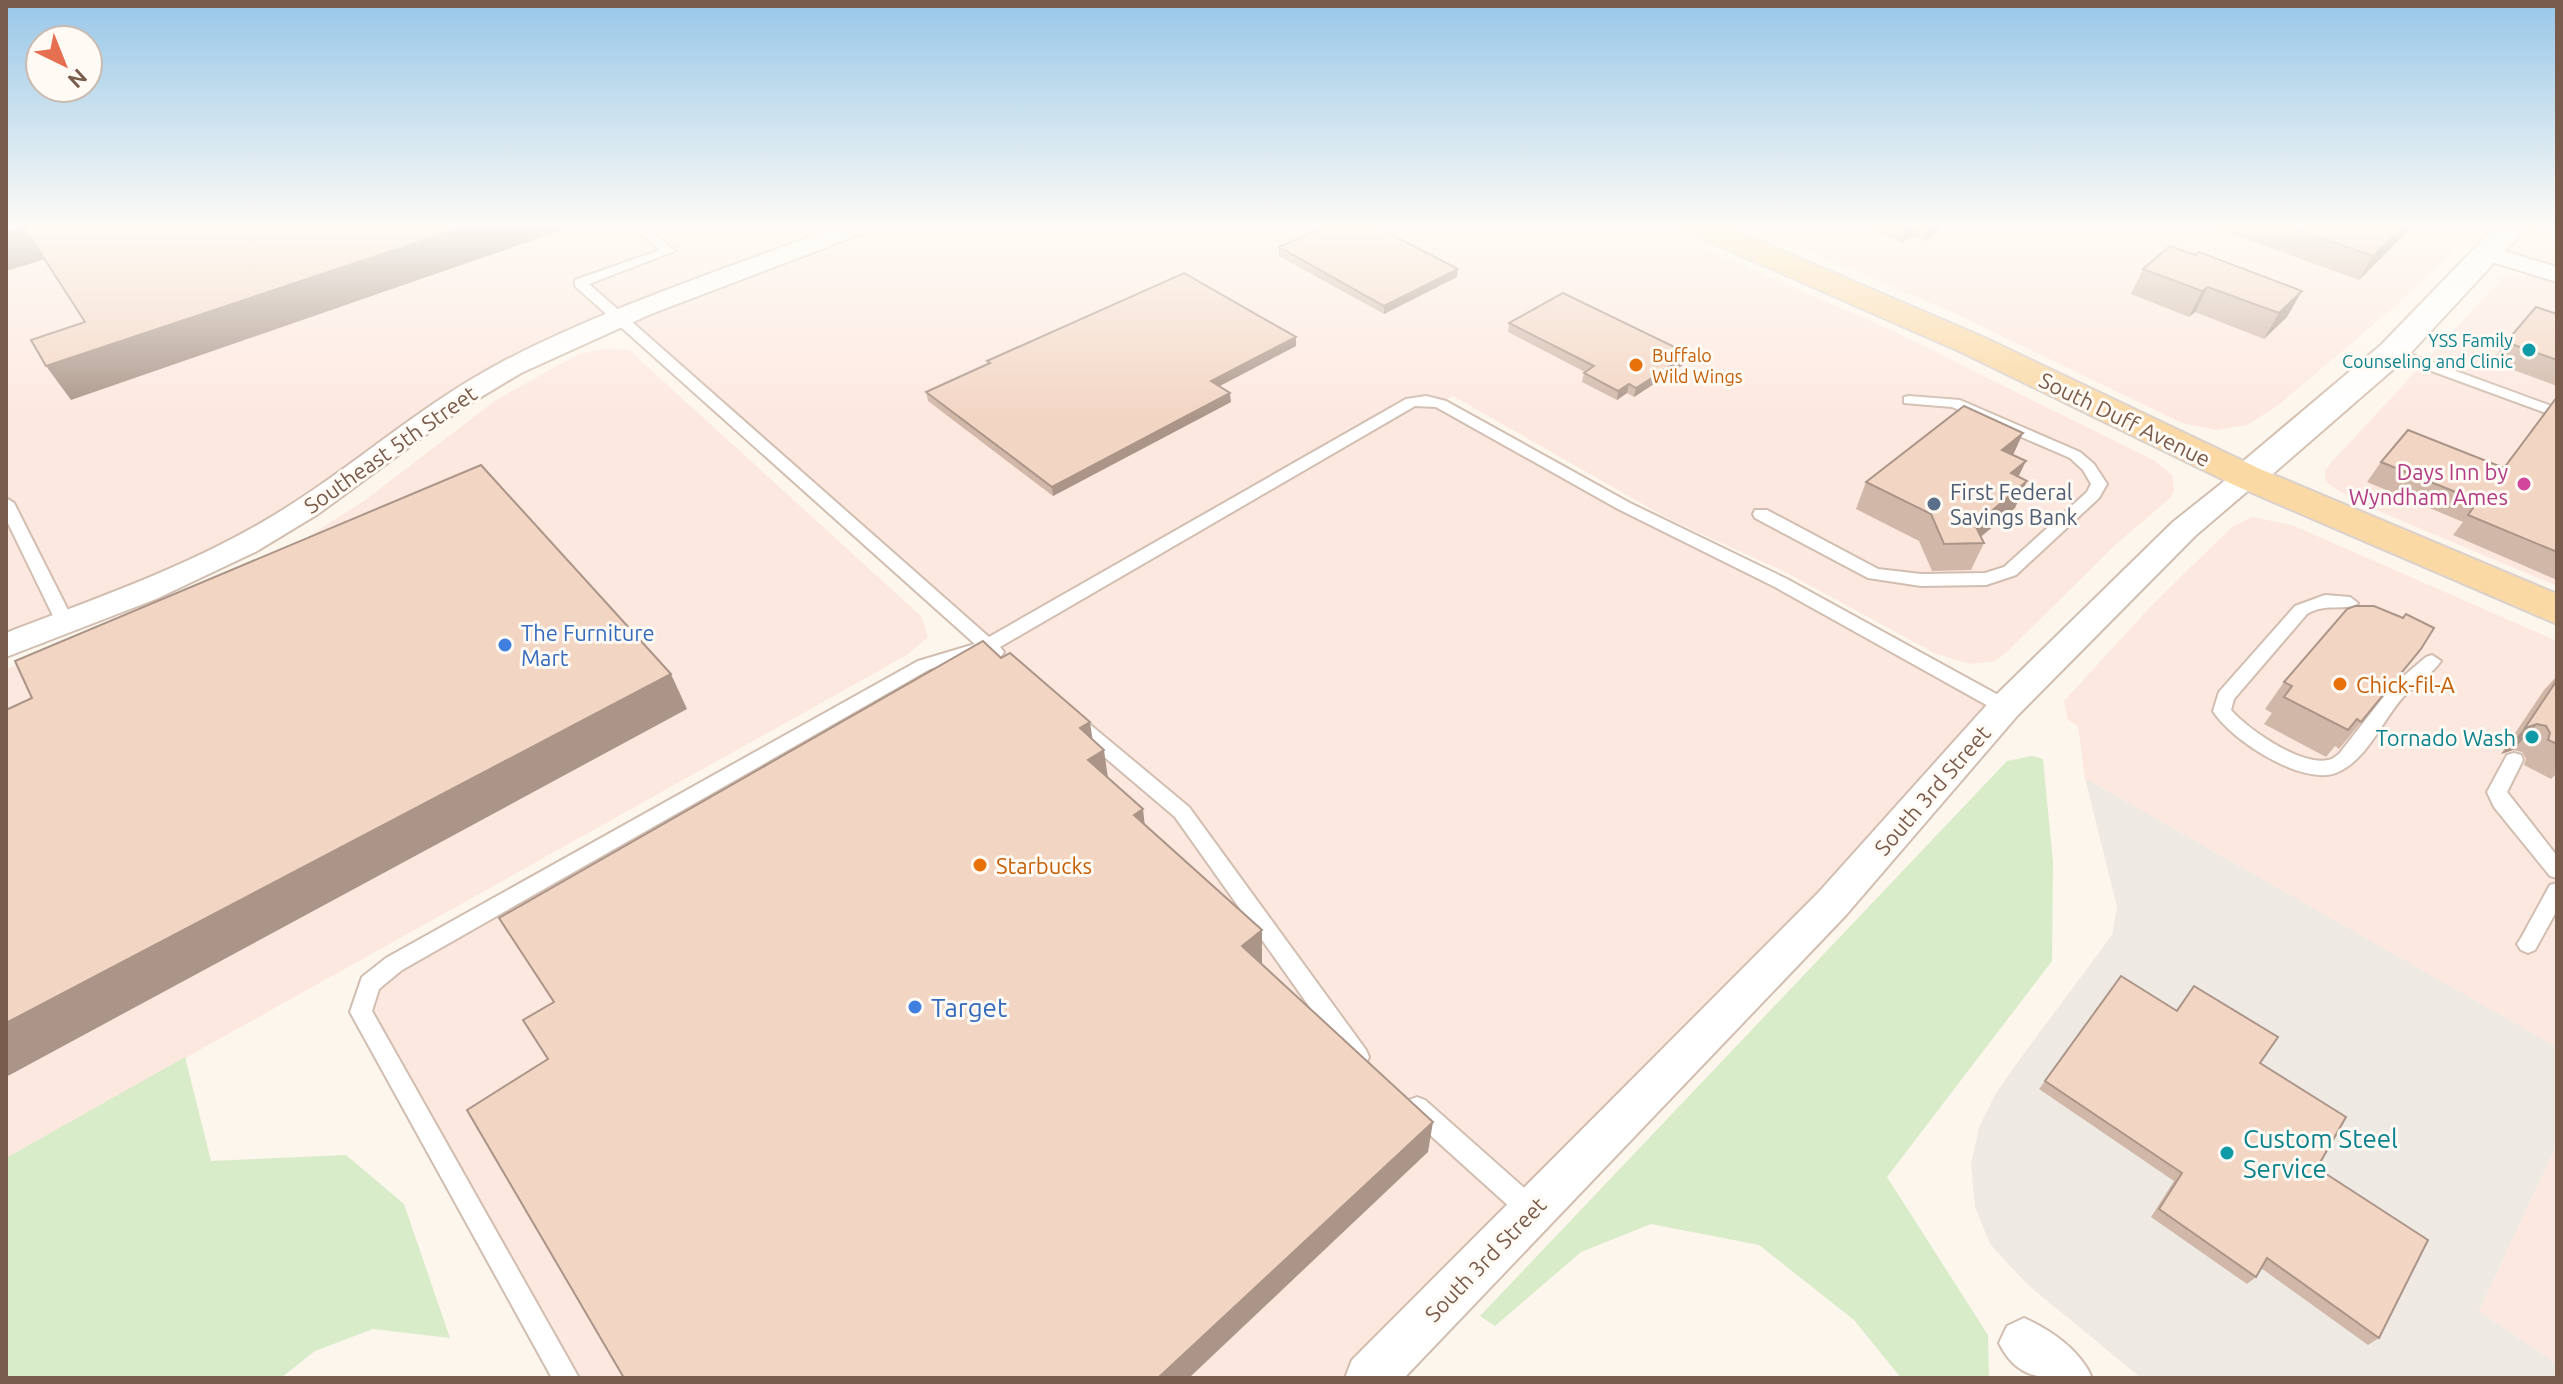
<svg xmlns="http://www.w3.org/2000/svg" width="2563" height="1384" viewBox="0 0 2563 1384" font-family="Ubuntu,sans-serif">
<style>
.residential{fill:#f5e8da}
.commercial{fill:#fde8e0}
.industrial{fill:#efe9e4}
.green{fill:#d8ecc9}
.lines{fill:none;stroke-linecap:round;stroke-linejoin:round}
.service-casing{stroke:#d1beb0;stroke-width:4}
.minor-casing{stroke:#d1beb0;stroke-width:4}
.secondary-casing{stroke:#d6c0b0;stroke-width:4}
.primary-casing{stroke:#dad1cd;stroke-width:4}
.service{fill:#fff;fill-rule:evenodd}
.minor{fill:#fff;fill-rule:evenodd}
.secondary{fill:#fff;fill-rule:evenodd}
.primary{fill:#fbd9a5;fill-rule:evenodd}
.wall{fill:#d1b7a8}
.shaded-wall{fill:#aa9588}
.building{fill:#f3d5c3;stroke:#aa9588;stroke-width:2}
.culture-dot{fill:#0f9aa8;stroke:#fffaf3;stroke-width:3}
.food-dot{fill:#e8710a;stroke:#fffaf3;stroke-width:3}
.hotel-dot{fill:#d1479c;stroke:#fffaf3;stroke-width:3}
.service-dot{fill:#5c6f8a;stroke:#fffaf3;stroke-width:3}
.shop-dot{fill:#3f7fe0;stroke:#fffaf3;stroke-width:3}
.labels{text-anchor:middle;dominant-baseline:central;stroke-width:6;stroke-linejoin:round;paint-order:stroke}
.far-culture-label{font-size:18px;fill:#0d838f;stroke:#fffaf3;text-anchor:end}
.far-food-label{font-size:18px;fill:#c56008;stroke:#fffaf3;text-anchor:start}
.street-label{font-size:22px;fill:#7a5c4d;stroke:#fffaf3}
.hotel-label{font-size:22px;fill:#b23c85;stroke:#fffaf3;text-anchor:end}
.service-label{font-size:22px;fill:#4e5e75;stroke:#fffaf3;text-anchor:start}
.shop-label{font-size:22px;fill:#366cbe;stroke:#fffaf3;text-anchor:start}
.food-label{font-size:22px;fill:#c56008;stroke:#fffaf3;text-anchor:start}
.culture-label{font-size:22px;fill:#0d838f;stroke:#fffaf3;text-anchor:end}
.near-shop-label{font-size:26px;fill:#366cbe;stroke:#fffaf3;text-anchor:start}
.near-culture-label{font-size:26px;fill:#0d838f;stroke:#fffaf3;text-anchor:start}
</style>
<rect width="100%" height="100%" fill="#fdf6ec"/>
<path class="residential" d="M 2515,224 L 2557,224 L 2557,275 L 2487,253 Z"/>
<path class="commercial" d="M 6,224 L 1647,224 L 1885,327 L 2155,461 L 2172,475 L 2174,490 L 2171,497 L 2114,546 L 2007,652 L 1995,661 L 1970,664 L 1936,654 L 1787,573 L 1669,519 L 1453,396 L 1441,403 L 2005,707 L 1370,1378 L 566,1378 L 361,1012 L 370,984 L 924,665 L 987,645 L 620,319 L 567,340 L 332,493 L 6,646 Z
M 1744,224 L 2480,224 L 2405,298 L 2277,406 L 2247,425 L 2217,430 L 2182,423 L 1952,312 Z
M 2552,224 L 2557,224 L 2557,267 L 2530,252 Z
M 2511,273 L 2557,281 L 2557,586 L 2357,502 L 2327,483 L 2325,478 L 2325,471 L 2329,465 L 2504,276 Z
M 606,349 L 629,350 L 922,617 L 928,637 L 907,655 L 6,1158 L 6,669 L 287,550 L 364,501 L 496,400 L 579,354 Z
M 2253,517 L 2292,525 L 2557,641 L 2557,1047 L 2085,778 L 2078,726 L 2068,720 L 2064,701 L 2153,604 L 2233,526 Z
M 2557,1144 L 2557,1364 L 2479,1311 Z"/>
<path class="industrial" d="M 2085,778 L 2557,1047 L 2557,1144 L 2479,1311 L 2557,1364 L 2557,1378 L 2141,1378 L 2028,1285 L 1990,1244 L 1975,1207 L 1971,1164 L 1979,1127 L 1996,1093 L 2017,1063 L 2112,935 L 2117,907 Z"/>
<path class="green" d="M 2032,756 L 2043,759 L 2053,862 L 2052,961 L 1887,1177 L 1988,1335 L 1989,1378 L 1901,1378 L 1854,1320 L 1759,1245 L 1651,1224 L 1581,1252 L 1495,1326 L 1480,1316 L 2007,761 Z
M 185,1057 L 211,1161 L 346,1155 L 404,1204 L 450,1338 L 373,1329 L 315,1351 L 281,1378 L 6,1378 L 6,1158 Z"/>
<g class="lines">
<g class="service-casing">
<path id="service" d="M 629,224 L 643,224 L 675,251 L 589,284 L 989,637 L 1406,399 L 1426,396 L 1446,401 L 1630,503 L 1787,579 L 2011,702 L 2014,707 L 2011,712 L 1999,712 L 1775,587 L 1618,509 L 1436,407 L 1415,406 L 1000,647 L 1004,652 L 1001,656 L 995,658 L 985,653 L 930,669 L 402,970 L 379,989 L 372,1011 L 579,1378 L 552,1378 L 350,1012 L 362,977 L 386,958 L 918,661 L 975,644 L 575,286 L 575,280 L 660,250 Z
M 2393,348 L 2557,408 L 2557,417 L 2388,355 L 2386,352 Z
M 1909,396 L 1960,400 L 2080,452 L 2094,464 L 2107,484 L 2099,498 L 2016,575 L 1986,585 L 1921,586 L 1868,578 L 1755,518 L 1753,514 L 1755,510 L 1767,510 L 1878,569 L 1921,574 L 1985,573 L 2004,567 L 2087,492 L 2091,484 L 2083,470 L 2070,458 L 1952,407 L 1904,403 L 1904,397 Z
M 6,498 L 14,503 L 74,622 L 71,626 L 65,628 L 56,622 L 6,519 Z
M 2325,595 L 2350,597 L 2358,603 C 2349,612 2326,602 2307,614 L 2234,699 L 2231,710 C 2248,729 2300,766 2328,760 C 2332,760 2336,756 2339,754 L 2392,686 L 2426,657 L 2432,655 L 2441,661 C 2432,674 2417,683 2405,695 C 2383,718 2369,758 2338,772 C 2304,788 2230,739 2213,711 L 2219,692 L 2295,606 Z
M 1075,715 L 1081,717 L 1189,807 L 1366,1050 L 1369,1057 L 1366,1064 L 1358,1067 L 1350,1064 L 1175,817 L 1069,727 L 1066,722 L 1069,717 Z
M 2514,753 L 2521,755 L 2523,760 L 2507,792 L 2557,856 L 2557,878 L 2550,876 L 2494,807 L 2487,792 L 2507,755 Z
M 2557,883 L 2557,910 L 2535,950 L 2528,953 L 2521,950 L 2517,944 L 2521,938 L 2550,885 Z
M 1417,1097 L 1425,1100 L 1540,1202 L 1543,1210 L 1540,1218 L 1531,1222 L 1522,1218 L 1409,1116 L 1405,1108 L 1409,1100 Z"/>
</g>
<g class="minor-casing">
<path id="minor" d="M 844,224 L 877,224 L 874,229 L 651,314 L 521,373 L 461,409 L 318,514 L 257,551 L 156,599 L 6,657 L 6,633 C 94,599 185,568 266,520 C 348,472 418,406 502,362 C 611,305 730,268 844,224 Z
M 2487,246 L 2557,267 L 2557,282 L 2479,258 L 2475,253 L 2479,248 Z
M 2247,468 L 2257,471 L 2262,477 L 2257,483 L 2195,536 L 2017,716 L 1846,915 L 1404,1378 L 1345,1378 L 1352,1360 L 1818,893 L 1993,698 L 2173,522 L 2237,471 Z
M 2024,1318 C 2051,1330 2081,1351 2092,1378 C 2049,1378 2019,1384 1999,1343 L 2007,1326 Z"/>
</g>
<g class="secondary-casing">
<path id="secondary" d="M 2498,224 L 2530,224 L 2405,359 L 2260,485 L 2247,489 L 2234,485 L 2228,477 L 2234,469 L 2381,345 Z"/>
</g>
<g class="primary-casing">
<path id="primary" d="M 1679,224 L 1720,224 L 1985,338 L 2260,469 L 2557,594 L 2557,624 L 2234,485 L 1961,352 L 1683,230 Z"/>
</g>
<use href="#service" class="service"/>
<use href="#minor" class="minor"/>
<use href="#secondary" class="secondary"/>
<use href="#primary" class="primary"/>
</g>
<path class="wall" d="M 1859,224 L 1950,224 L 1925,241 L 1912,236 L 1902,242 Z
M 2204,224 L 2415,224 L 2359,280 Z
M 2170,246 L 2287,317 L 2264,339 L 2195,312 L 2189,317 L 2131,294 L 2143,269 Z
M 1279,247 L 1457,277 L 1384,314 L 1279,256 Z
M 2557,314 L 2557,386 L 2492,362 L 2506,342 Z
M 1509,323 L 1689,354 L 1686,363 L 1634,397 L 1627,393 L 1617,400 L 1582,382 L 1584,373 L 1585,372 L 1508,332 Z
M 1296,346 L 1220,386 L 1231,402 L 1053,496 L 928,401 L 926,392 L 988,364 L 987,361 Z
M 2557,397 L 2557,580 L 2453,535 L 2463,522 L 2367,482 L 2381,462 L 2503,468 Z
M 2023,433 L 2013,455 L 2018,477 L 2015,508 L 1981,537 L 1984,543 L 1971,570 L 1932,571 L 1919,541 L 1856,509 L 1866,482 Z
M 2421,649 L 2339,749 L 2335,746 L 2326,757 L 2264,724 L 2272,713 L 2265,709 L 2284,682 Z
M 2557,676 L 2557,773 L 2551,779 L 2524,765 L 2526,759 L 2522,752 L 2513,750 L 2501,754 L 2544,690 Z
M 2121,976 L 2176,1010 L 2194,986 L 2260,1063 L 2317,1168 L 2379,1338 L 2368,1345 L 2261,1268 L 2256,1277 L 2247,1284 L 2151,1217 L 2174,1181 L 2039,1089 Z"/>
<path class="shaded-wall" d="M 472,224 L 577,225 L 71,400 L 46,366 Z
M 1909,224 L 1916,224 L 1912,236 L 1902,242 Z
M 1931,224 L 1950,224 L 1925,241 Z
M 2406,224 L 2415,224 L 2359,280 L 2373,256 Z
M 24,227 L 46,259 L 6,271 L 6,232 Z
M 1458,269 L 1457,277 L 1384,314 L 1384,306 Z
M 2208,287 L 2195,312 L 2189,317 L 2202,291 Z
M 2302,291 L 2287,317 L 2264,339 L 2279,313 Z
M 1296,337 L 1296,346 L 1212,390 L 1211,381 Z
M 1689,354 L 1686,363 L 1634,397 L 1636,388 Z
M 1629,384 L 1627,393 L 1617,400 L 1618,391 Z
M 1230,393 L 1231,402 L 1053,496 L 1052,487 Z
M 2023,433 L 2011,459 L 2002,450 Z
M 2026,461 L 2013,488 L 2011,473 Z
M 2027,481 L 2015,508 L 1973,543 L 1975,525 Z
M 671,674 L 687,709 L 6,1077 L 6,1023 Z
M 1090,722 L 1095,756 L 1104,750 L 1109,785 L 1093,795 L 1080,728 Z
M 2537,724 L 2513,750 L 2501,754 L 2525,728 Z
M 1143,809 L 1147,844 L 1134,815 Z
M 1262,930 L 1262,964 L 1243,979 L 1242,946 Z
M 1433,1122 L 1428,1152 L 1189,1378 L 1158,1378 Z"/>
<path class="building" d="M 6,224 L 472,224 L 46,366 L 31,340 L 85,322 L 24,227 L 6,232 Z
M 1330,224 L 1371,224 L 1458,269 L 1384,306 L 1279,247 Z
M 2281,224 L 2406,224 L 2373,256 Z
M 2170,246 L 2195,255 L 2199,252 L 2302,291 L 2279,313 L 2208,287 L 2202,291 L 2143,269 Z
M 1184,273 L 1296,337 L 1211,381 L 1230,393 L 1052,487 L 926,392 L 990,363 L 987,361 Z
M 1563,293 L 1689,354 L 1636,388 L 1629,384 L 1618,391 L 1584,373 L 1594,366 L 1509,323 Z
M 2536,307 L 2557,314 L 2557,360 L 2506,342 Z
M 2557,397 L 2557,552 L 2468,515 L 2478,501 L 2381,462 L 2408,430 L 2504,468 Z
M 1964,406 L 2023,433 L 2002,450 L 2026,461 L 2011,473 L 2027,481 L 1975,525 L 1984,543 L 1944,544 L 1931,514 L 1866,482 Z
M 481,465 L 671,674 L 6,1023 L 6,710 L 32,698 L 15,661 Z
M 2355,606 L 2374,606 L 2403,618 L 2406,614 L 2434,628 L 2421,649 L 2361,722 L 2357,719 L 2348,730 L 2284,697 L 2292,686 L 2284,682 L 2347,609 Z
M 983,641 L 1001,658 L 1010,653 L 1090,722 L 1080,728 L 1104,750 L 1088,760 L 1143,809 L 1134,815 L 1262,930 L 1242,946 L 1433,1122 L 1158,1378 L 624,1378 L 467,1110 L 548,1059 L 523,1020 L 554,1002 L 499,918 Z
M 2557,680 L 2557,744 L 2548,740 L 2550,733 L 2546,726 L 2537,724 L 2525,728 Z
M 2121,976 L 2177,1011 L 2194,986 L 2278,1037 L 2260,1063 L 2346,1117 L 2317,1168 L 2428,1240 L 2379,1338 L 2267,1258 L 2256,1277 L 2159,1209 L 2182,1173 L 2045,1081 Z"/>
<linearGradient id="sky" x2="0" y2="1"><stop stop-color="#97c7e8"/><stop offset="0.54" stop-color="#fefbf6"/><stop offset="1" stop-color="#fefbf6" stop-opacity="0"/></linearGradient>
<rect width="2563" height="418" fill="url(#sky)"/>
<g class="culture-dot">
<circle cx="2529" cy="350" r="8"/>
<circle cx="2532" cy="737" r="8"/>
<circle cx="2227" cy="1153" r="8"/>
</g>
<g class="food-dot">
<circle cx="1636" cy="365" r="8"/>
<circle cx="2340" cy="684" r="8"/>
<circle cx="980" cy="865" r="8"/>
</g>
<circle class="hotel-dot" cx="2524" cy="484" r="8"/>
<circle class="service-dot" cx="1934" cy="504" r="8"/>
<g class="shop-dot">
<circle cx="505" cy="645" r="8"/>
<circle cx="915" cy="1007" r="8"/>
</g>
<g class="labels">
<g class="far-culture-label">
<text x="2513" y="340">YSS Family<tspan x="2513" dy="21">Counseling and Clinic</tspan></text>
</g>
<g class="far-food-label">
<text x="1652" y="355">Buffalo<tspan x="1652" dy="21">Wild Wings</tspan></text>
</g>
<g class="street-label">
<text transform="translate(2125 419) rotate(26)">South Duff Avenue</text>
<text transform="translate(390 449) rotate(-35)">Southeast 5th Street</text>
<text transform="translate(1932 790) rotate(-49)">South 3rd Street</text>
<text transform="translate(1485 1259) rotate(-46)">South 3rd Street</text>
</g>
<g class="hotel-label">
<text x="2508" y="471">Days Inn by<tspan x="2508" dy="25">Wyndham Ames</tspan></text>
</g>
<g class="service-label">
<text x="1950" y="491">First Federal<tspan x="1950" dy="25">Savings Bank</tspan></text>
</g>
<g class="shop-label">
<text x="521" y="632">The Furniture<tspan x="521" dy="25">Mart</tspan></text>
</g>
<g class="food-label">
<text x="2356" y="684">Chick-fil-A</text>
<text x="996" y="865">Starbucks</text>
</g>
<g class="culture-label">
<text x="2516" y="737">Tornado Wash</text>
</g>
<g class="near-shop-label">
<text x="931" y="1007">Target</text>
</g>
<g class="near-culture-label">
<text x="2243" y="1138">Custom Steel<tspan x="2243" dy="30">Service</tspan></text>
</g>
</g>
<rect width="2563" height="1384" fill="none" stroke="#7a5c4d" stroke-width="16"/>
<g transform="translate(64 64) rotate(137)"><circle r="38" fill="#fffaf3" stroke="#cabbb1" stroke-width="2"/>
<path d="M0-6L14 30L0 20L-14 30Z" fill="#e76f51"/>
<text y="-12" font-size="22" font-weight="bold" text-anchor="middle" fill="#7a5c4d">N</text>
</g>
</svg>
